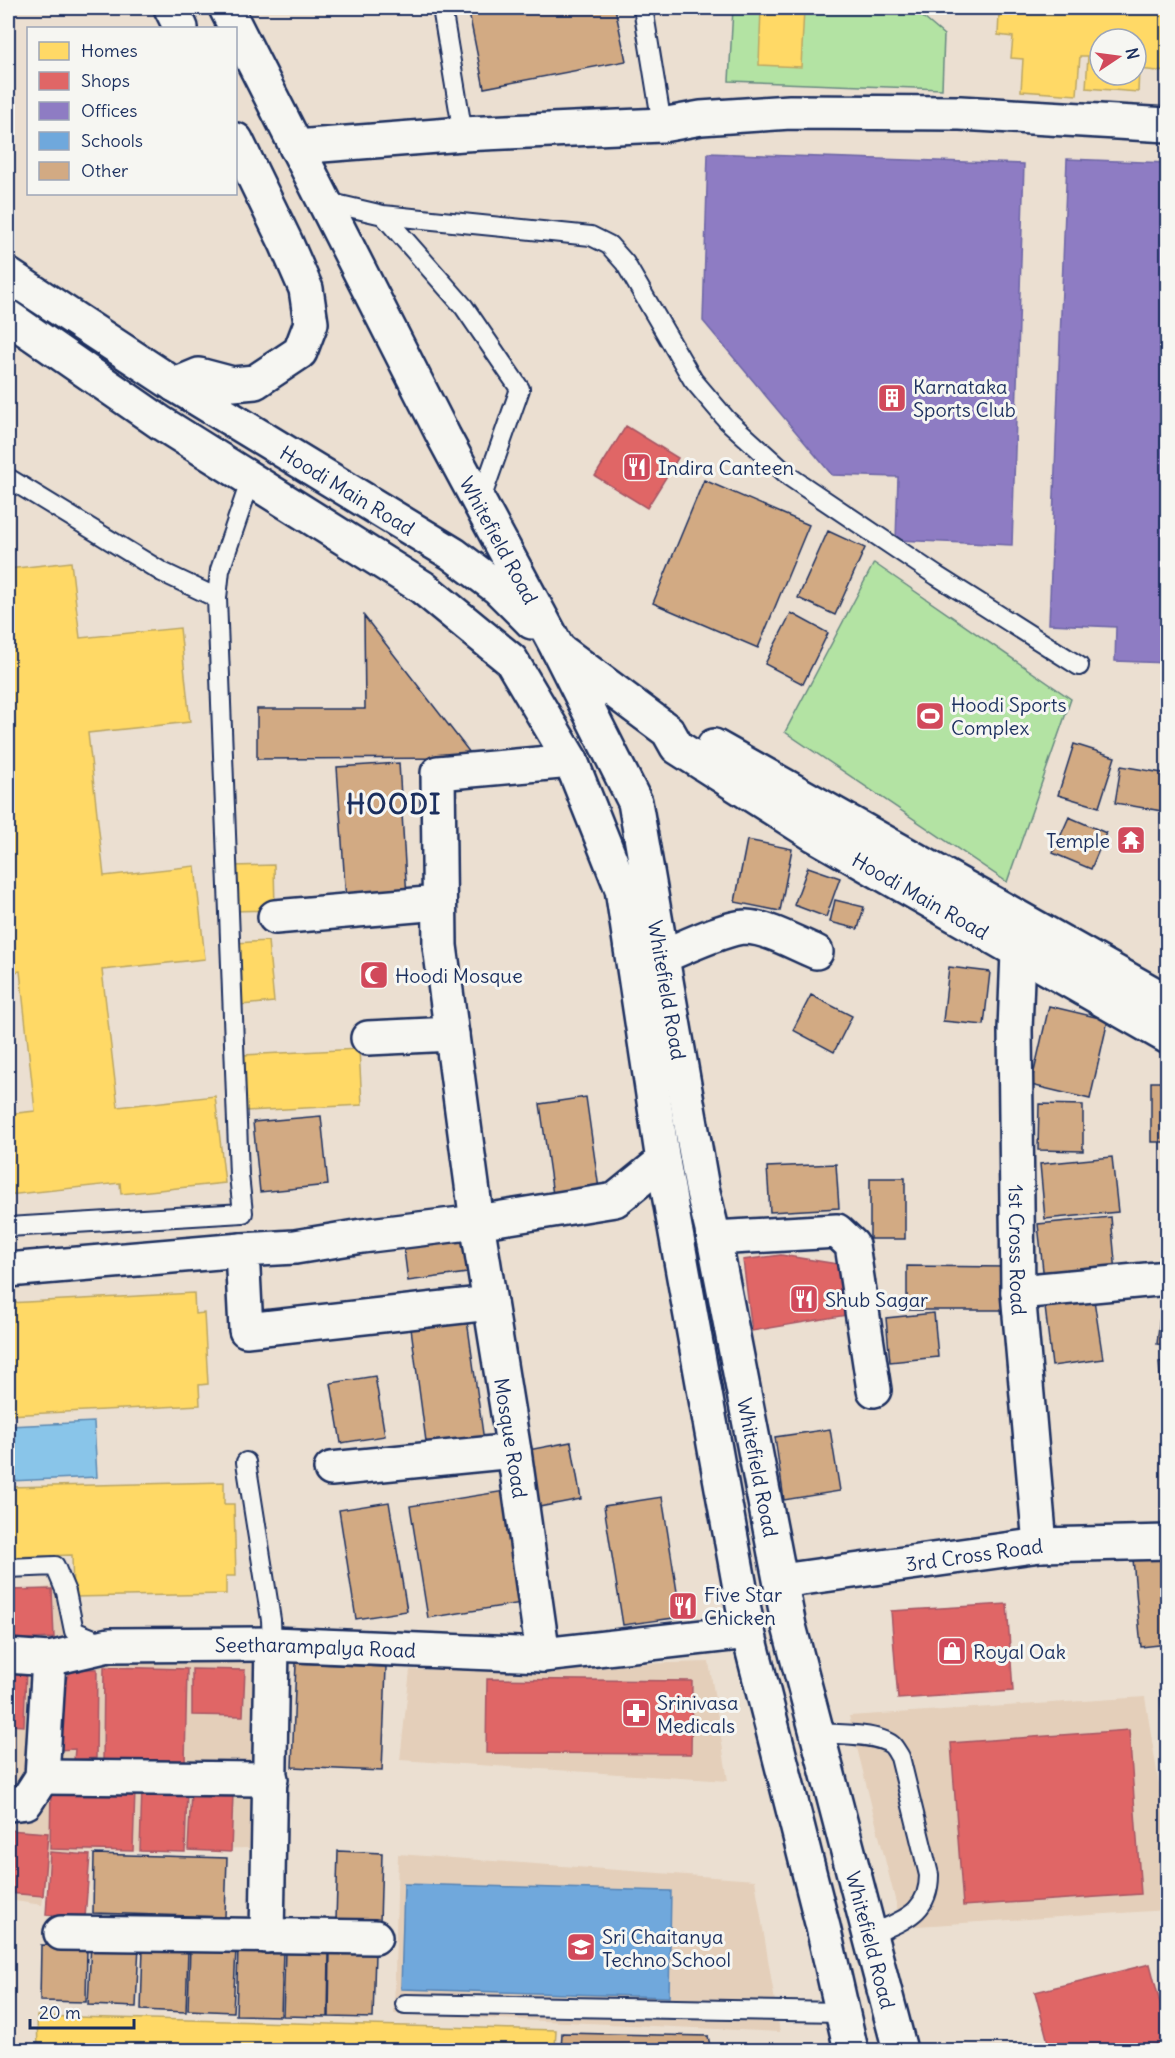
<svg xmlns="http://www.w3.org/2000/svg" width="1175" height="2058" viewBox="0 0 1175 2058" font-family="Delius,sans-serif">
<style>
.built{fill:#e4cfba}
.green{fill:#b3e3a3;stroke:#678980;stroke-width:1.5}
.water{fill:#89c5e9;stroke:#5d89b1;stroke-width:1.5}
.homes{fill:#ffd966;stroke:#bba664;stroke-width:1.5;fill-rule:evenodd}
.shops{fill:#e06666;stroke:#a55664;stroke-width:1.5}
.offices{fill:#8e7cc3;stroke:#6c65a5;stroke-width:1.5}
.schools{fill:#6fa8dc;stroke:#5684b6;stroke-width:1.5}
.building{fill:#d2aa83;stroke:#1b2f5e;stroke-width:1.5}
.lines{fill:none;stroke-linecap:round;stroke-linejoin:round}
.service-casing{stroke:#1b2f5e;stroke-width:22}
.minor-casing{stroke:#1b2f5e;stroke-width:38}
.tertiary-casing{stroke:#1b2f5e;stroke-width:38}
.secondary-casing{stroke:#1b2f5e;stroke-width:38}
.primary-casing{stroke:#1b2f5e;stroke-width:38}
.service{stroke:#f6f6f2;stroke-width:18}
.minor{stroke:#f6f6f2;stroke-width:33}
.tertiary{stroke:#f6f6f2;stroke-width:33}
.secondary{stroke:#f6f6f2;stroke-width:33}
.primary{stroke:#f6f6f2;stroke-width:33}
.labels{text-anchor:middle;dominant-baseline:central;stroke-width:6;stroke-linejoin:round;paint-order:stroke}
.poi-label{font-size:20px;fill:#1b2f5e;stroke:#f6f6f2;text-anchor:start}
.street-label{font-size:20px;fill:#1b2f5e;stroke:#f6f6f2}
.district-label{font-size:26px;font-weight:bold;letter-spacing:1.5px;fill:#1b2f5e;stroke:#f6f6f2}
</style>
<rect width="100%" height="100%" fill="#ebdfd1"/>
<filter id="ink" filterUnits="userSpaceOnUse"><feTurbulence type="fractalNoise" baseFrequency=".0167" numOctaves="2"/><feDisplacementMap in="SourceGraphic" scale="12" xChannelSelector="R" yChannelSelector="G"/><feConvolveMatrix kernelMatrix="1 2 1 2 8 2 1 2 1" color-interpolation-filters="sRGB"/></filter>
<g filter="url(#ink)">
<path class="built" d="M 59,1585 L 89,1663 L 256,1657 L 249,1848 L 51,1853 L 42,1905 L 8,1900 L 8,1594 Z
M 709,1662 L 728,1781 L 400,1760 L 410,1670 Z
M 1145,1697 L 1162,1803 L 1168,1856 L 1167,1910 L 902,1927 L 849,1716 Z
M 398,1854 L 755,1880 L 780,2032 L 394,2014 Z"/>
<path class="green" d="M 733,8 L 912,8 L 944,35 L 942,89 L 729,81 Z
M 874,563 L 1071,699 L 1007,882 L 785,732 Z"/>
<path class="water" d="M 94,1422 L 97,1477 L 10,1481 L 8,1426 Z"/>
<path class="homes" d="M 761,8 L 804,9 L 801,67 L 759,65 Z
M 1030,8 L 1168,8 L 1168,96 L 1165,96 L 1167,72 L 1139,69 L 1138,92 L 1086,88 L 1088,56 L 1080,56 L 1077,95 L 1021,91 L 1023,59 L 1011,58 L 1013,37 L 998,35 L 999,14 L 1025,12 ZM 1100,39 L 1136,39 L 1136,75 L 1100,75 Z
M 71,562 L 80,638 L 180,628 L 190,722 L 88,733 L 104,876 L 195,866 L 205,959 L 102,970 L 118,1107 L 215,1096 L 225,1183 L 121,1194 L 120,1183 L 8,1195 L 8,1114 L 35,1111 L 20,971 L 8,973 L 8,878 L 10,878 L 8,854 L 8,569 Z
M 274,865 L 275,910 L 233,911 L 232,866 Z
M 268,941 L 274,1002 L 241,1005 L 236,943 Z
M 359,1049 L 362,1105 L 246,1111 L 243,1055 Z
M 1167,1216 L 1168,1217 L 1168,1256 L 1165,1255 Z
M 194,1293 L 195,1314 L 204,1313 L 208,1384 L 199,1385 L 200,1405 L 8,1415 L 8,1303 Z
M 224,1482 L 224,1504 L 234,1504 L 236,1576 L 226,1576 L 226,1594 L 73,1597 L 72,1555 L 8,1557 L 8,1487 Z
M 37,2016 L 556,2030 L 555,2050 L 38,2050 Z"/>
<path class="shops" d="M 626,426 L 678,458 L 647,508 L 595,476 Z
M 781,1255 L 837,1264 L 847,1315 L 752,1331 L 743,1260 Z
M 52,1589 L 54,1638 L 8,1640 L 8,1590 Z
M 1007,1604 L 1013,1691 L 898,1699 L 891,1611 Z
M 104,1667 L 187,1669 L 185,1764 L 103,1762 Z
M 8,1668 L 26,1669 L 24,1726 L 8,1725 Z
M 71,1669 L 97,1669 L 96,1758 L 74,1760 L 75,1749 L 57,1750 L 58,1698 Z
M 192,1669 L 245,1670 L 243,1716 L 192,1715 Z
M 487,1679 L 692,1681 L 691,1754 L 486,1753 Z
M 1129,1730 L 1141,1894 L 963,1906 L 951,1743 Z
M 51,1787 L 135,1790 L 133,1851 L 50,1849 Z
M 142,1787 L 187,1789 L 185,1852 L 140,1851 Z
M 191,1791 L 233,1793 L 231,1852 L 188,1850 Z
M 8,1830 L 48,1833 L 43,1896 L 8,1893 Z
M 50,1852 L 90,1855 L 85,1918 L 46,1915 Z
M 1150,1964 L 1168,2034 L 1168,2050 L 1050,2050 L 1035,1992 Z"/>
<path class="offices" d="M 708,153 L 1024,164 L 1012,545 L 896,540 L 898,477 L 832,475 L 703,321 Z
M 1067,159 L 1168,163 L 1168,663 L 1115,661 L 1116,627 L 1049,624 Z"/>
<path class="schools" d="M 404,1884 L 671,1891 L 669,1997 L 401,1989 Z"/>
<path class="building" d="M 468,8 L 615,8 L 626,61 L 484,88 Z
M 704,480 L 809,525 L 758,648 L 653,603 Z
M 828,531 L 865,548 L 835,615 L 798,598 Z
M 791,613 L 828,633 L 803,684 L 765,664 Z
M 364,616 L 474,758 L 257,759 L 257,709 L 365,709 Z
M 1074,744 L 1115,757 L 1099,807 L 1058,795 Z
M 399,763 L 407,898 L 346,901 L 337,767 Z
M 1121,766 L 1168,774 L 1168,812 L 1115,803 Z
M 1069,817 L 1106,833 L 1091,869 L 1053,853 Z
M 747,840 L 792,849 L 780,911 L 735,902 Z
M 808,867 L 840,878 L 826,917 L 794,905 Z
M 835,900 L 864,907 L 858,929 L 830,922 Z
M 949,967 L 990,972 L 984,1025 L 943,1021 Z
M 811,995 L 852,1016 L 834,1052 L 793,1030 Z
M 1049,1006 L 1108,1020 L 1090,1099 L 1031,1085 Z
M 1151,1082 L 1168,1082 L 1168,1142 L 1151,1142 Z
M 586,1097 L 600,1196 L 554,1202 L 540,1104 Z
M 1039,1104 L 1083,1105 L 1083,1151 L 1038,1150 Z
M 321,1116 L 328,1185 L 260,1192 L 253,1122 Z
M 1112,1157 L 1118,1212 L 1045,1219 L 1040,1164 Z
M 836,1164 L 839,1208 L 770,1212 L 767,1167 Z
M 870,1178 L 905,1178 L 905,1239 L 870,1239 Z
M 1111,1217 L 1116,1273 L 1044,1280 L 1038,1224 Z
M 462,1234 L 467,1273 L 408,1281 L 403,1242 Z
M 907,1266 L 1008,1267 L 1006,1310 L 907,1310 Z
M 1163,1289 L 1168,1289 L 1168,1345 L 1157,1344 Z
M 1094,1300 L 1103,1359 L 1052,1366 L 1045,1307 Z
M 466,1313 L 484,1441 L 427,1449 L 410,1321 Z
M 934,1313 L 938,1357 L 890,1362 L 886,1318 Z
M 1168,1361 L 1168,1402 L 1162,1402 L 1159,1362 Z
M 375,1376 L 385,1436 L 341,1443 L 331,1383 Z
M 830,1429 L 840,1491 L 784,1500 L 775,1437 Z
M 571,1442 L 581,1499 L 539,1507 L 528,1450 Z
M 505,1491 L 522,1603 L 428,1618 L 410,1506 Z
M 662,1497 L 681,1617 L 623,1625 L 604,1506 Z
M 389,1502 L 407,1611 L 356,1619 L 339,1510 Z
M 1168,1557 L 1168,1644 L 1141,1647 L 1133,1559 Z
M 296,1663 L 386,1667 L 382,1771 L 292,1767 Z
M 1168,1680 L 1168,1774 L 1165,1774 L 1160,1681 Z
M 338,1851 L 382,1853 L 380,1923 L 336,1921 Z
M 94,1854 L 227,1858 L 225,1917 L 93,1913 Z
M 91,1942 L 139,1944 L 136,2007 L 88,2005 Z
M 41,1945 L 87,1946 L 86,2002 L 40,2001 Z
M 190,1947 L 236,1949 L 233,2012 L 188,2010 Z
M 143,1948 L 188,1950 L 186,2012 L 141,2010 Z
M 238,1949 L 283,1950 L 281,2016 L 236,2015 Z
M 285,1951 L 329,1952 L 328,2017 L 283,2016 Z
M 330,1952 L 375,1953 L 373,2018 L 329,2017 Z
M 562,2033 L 708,2036 L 711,2050 L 561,2050 Z"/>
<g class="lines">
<g class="service-casing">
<path id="service" d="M 442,8 L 463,134
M 643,8 L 662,125
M 323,201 L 383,215 L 464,307 L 520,389 L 479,505
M 383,215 L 591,236 L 609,245 L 625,263 L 693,380 L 727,420 L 790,477 L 937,576 L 1079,666
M 8,478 L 162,572 L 217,598
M 8,1227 L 243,1213 L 239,1175 L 217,598 L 220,570 L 251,479
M 246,1462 L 271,1620 L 272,1644
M 8,1568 L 55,1566 L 66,1592 L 74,1631 L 104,1643
M 816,1733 C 835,1734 877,1733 892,1745 C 895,1748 898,1754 900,1757 L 929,1875 C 929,1916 900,1920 869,1936
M 405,2004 L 842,2012"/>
</g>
<g class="minor-casing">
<g id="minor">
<path d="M 296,147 L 463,134 L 662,125 L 701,118 L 790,112 L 960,113 L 1168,125"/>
<path d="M 275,917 L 439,903"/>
<path id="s1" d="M 1021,924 L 1018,952 L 1015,1030 L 1018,1292 L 1040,1545"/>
<path d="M 663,956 C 683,948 726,927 746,927 C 769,928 794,943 816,952"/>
<path d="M 368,1038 L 452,1034"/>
<path d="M 714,1238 L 837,1231 L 852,1245 L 874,1390"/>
<path d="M 8,1270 L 242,1250"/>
<path d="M 1018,1292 L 1168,1278"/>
<path d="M 490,1303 L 246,1330 L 242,1250 L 295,1247 L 362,1236 L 477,1222 L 615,1200 L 663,1161"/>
<path d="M 331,1469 L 514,1451"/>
<path id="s2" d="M 781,1581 L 1040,1545 L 1168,1542"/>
<path d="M 543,1655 L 514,1451 L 477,1222 L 440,946 L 438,773 L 571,761"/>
<path d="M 8,1656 L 49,1659"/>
<path d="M 42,1777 L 271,1779"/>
<path d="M 61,1933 L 375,1937"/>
<path d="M 267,1936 L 272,1644"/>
</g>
</g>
<g class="tertiary-casing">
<g id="tertiary">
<path id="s3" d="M 8,1804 L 26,1802 L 42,1777 L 49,1659 L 109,1645 L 272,1644 L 543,1655 L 748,1632"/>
</g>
</g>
<g class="secondary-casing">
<g id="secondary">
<path id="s4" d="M 558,649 L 668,731 L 677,747 L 815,835 L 1168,1037"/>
<path d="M 714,746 L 1168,1002"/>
</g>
</g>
<g class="primary-casing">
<g id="primary">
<path d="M 171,8 L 181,28"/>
<path id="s5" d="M 226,8 L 444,437 L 558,649 L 635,802 L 702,1188 L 714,1238 L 789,1626 L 900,2050"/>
<path id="s6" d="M 8,275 L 175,385 L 453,554 L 498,588 L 532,622"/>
<path d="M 8,317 L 161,423 L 422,587 L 511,660 L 571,761 L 622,889 L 663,1161 L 748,1632 L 823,1927 L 851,2050"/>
<path d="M 175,385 L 199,375 L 233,384 L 255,382 L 300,352 L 311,323 L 306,289 L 286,243 L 236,140"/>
</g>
</g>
<use href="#service" class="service"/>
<use href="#minor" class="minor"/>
<use href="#tertiary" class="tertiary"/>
<use href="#secondary" class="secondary"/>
<use href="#primary" class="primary"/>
</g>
</g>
<defs>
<g id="building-square" transform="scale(1.5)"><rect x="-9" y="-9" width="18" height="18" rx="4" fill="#d1495b" stroke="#f6f6f2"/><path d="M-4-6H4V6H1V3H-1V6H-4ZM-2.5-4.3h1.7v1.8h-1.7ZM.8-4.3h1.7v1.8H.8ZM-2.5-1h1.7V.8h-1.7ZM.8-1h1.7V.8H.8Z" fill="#fff"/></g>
<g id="restaurant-square" transform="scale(1.5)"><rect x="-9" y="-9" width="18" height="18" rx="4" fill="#d1495b" stroke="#f6f6f2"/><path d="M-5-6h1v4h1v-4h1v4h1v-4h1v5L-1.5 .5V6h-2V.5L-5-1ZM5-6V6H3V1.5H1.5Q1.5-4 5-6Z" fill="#fff"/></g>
<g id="stadium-square" transform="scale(1.5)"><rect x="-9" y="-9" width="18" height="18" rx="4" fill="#d1495b" stroke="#f6f6f2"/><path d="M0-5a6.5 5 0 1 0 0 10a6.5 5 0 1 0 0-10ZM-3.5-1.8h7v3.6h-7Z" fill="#fff"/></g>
<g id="temple-square" transform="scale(1.5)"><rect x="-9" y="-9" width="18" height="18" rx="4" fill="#d1495b" stroke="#f6f6f2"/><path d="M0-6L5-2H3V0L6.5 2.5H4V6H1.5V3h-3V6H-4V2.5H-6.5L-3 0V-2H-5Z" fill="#fff"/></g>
<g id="mosque-square" transform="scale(1.5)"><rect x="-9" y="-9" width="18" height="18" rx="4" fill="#d1495b" stroke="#f6f6f2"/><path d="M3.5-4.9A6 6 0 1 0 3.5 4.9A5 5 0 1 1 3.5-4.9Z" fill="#fff"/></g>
<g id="shop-square" transform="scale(1.5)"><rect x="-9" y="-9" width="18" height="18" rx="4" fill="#d1495b" stroke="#f6f6f2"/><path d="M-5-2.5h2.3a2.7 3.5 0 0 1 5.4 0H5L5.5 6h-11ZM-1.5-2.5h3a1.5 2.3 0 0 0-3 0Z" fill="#fff"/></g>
<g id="pharmacy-square" transform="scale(1.5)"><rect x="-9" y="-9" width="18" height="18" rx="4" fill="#d1495b" stroke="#f6f6f2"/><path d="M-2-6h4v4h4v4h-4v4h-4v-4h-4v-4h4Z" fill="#fff"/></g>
<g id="school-square" transform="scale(1.5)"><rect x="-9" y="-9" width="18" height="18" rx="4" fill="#d1495b" stroke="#f6f6f2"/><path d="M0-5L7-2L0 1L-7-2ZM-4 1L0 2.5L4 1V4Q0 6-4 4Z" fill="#fff"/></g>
</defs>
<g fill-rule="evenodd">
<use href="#building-square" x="892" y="398"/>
<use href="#restaurant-square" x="637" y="467"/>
<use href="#stadium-square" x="930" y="716"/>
<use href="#temple-square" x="1131" y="840"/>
<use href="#mosque-square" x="374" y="975"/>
<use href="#restaurant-square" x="804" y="1299"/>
<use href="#restaurant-square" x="683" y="1606"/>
<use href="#shop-square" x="952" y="1651"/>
<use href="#pharmacy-square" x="636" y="1713"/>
<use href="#school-square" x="581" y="1947"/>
</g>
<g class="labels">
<g class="poi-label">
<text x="913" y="386">Karnataka<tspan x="913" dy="23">Sports Club</tspan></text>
<text x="658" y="467">Indira Canteen</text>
<text x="951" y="704">Hoodi Sports<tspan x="951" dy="23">Complex</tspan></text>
<text x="1110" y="840" text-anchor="end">Temple</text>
<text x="395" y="975">Hoodi Mosque</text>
<text x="825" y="1299">Shub Sagar</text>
<text x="704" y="1594">Five Star<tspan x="704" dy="23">Chicken</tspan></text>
<text x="973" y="1651">Royal Oak</text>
<text x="657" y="1702">Srinivasa<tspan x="657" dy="23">Medicals</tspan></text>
<text x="602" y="1936">Sri Chaitanya<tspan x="602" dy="23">Techno School</tspan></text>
</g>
<g class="street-label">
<text stroke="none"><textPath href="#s6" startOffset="402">Hoodi Main Road</textPath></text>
<text stroke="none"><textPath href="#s5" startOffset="598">Whitefield Road</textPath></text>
<text stroke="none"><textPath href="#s4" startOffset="441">Hoodi Main Road</textPath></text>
<text stroke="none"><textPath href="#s5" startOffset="1084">Whitefield Road</textPath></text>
<text stroke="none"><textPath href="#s1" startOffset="326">1st Cross Road</textPath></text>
<text transform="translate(511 1438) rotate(81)">Mosque Road</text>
<text stroke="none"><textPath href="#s5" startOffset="1570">Whitefield Road</textPath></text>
<text stroke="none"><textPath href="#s2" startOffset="195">3rd Cross Road</textPath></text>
<text stroke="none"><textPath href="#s3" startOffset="434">Seetharampalya Road</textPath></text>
<text stroke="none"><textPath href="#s5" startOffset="2056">Whitefield Road</textPath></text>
</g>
<g class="district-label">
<text x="394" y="804">HOODI</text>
</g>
</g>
<rect width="1175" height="2058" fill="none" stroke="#f6f6f2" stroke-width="30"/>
<rect x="15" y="15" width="1145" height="2028" fill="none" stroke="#1b2f5e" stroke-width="2" filter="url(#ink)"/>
<rect x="27" y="27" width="210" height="168" fill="#f6f6f2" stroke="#9ea6b7" stroke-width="1.5"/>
<rect x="39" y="42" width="30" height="18" fill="#ffd966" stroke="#9ea6b7" stroke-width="1.5"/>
<text x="81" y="57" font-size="18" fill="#1b2f5e">Homes</text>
<rect x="39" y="72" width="30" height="18" fill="#e06666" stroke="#9ea6b7" stroke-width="1.5"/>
<text x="81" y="87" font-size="18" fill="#1b2f5e">Shops</text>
<rect x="39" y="102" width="30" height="18" fill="#8e7cc3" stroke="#9ea6b7" stroke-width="1.5"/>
<text x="81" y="117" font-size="18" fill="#1b2f5e">Offices</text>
<rect x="39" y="132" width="30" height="18" fill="#6fa8dc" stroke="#9ea6b7" stroke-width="1.5"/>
<text x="81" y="147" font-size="18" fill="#1b2f5e">Schools</text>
<rect x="39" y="162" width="30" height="18" fill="#d2aa83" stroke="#9ea6b7" stroke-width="1.5"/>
<text x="81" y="177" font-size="18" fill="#1b2f5e">Other</text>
<g transform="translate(1118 57) rotate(77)"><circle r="28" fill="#f6f6f2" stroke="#9ea6b7" stroke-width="1.5"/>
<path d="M0-4.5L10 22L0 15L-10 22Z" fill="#d1495b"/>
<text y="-9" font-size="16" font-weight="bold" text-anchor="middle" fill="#1b2f5e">N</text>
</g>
<path d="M30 2019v9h104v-9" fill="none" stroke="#1b2f5e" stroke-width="3"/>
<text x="39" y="2019" font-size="18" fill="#1b2f5e" stroke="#f6f6f2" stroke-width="4.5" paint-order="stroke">20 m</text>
</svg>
